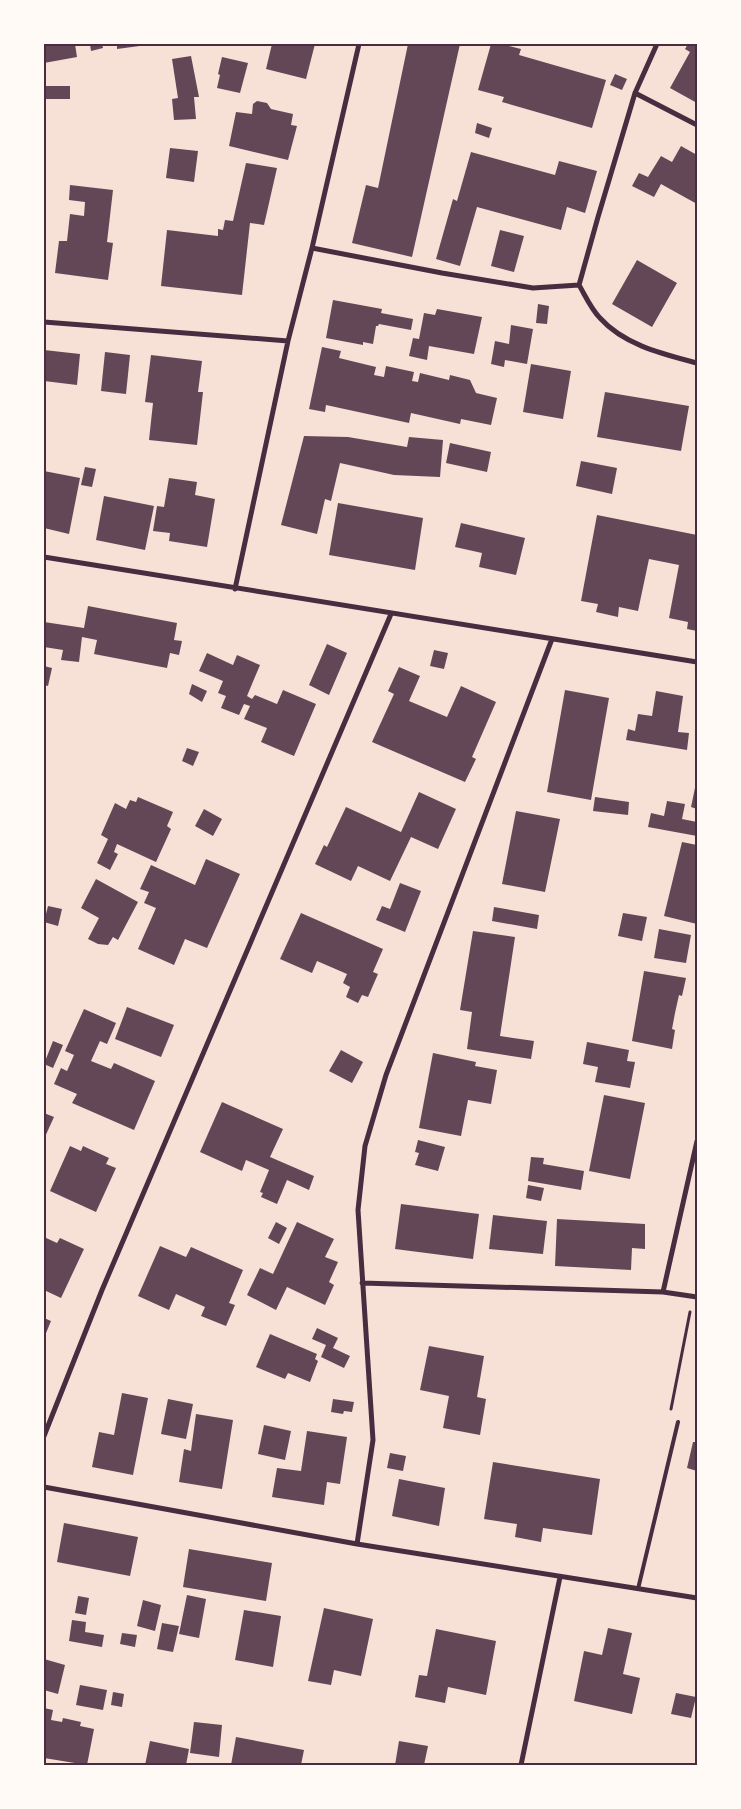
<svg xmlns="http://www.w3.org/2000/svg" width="741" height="1809" viewBox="0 0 741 1809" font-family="'Alegreya Sans',sans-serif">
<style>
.building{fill:#644757}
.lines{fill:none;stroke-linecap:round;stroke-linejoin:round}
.path{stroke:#4a2c40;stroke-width:3}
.service{stroke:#4a2c40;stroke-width:4}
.minor{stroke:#4a2c40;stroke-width:5}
.neatline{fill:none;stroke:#4a2c40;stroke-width:2}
</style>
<rect width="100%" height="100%" fill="#f7e1d7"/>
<path class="building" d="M 44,44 L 75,44 L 77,57 L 44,63 Z
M 90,44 L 102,44 L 103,48 L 91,51 Z
M 117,44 L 147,44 L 147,45 L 117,49 Z
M 272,44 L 315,44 L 306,79 L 266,69 Z
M 408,44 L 460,44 L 412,257 L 352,243 L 366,185 L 378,188 Z
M 491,44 L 501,44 L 521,49 L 519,55 L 606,80 L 592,128 L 502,102 L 504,97 L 478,90 Z
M 688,44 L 697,44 L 697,103 L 670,88 L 690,52 L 685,49 Z
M 191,56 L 199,97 L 194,97 L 196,119 L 174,120 L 172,99 L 178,98 L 172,59 Z
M 222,57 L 248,63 L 240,93 L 217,88 L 220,75 L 218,74 Z
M 615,74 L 627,79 L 622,90 L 610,85 Z
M 46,86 L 70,86 L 70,99 L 46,99 Z
M 257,101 L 267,103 L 271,109 L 293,114 L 291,125 L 297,126 L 288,160 L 229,146 L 236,112 L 252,114 L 253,104 Z
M 477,123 L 492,128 L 489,138 L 475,133 Z
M 681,146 L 697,155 L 697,204 L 661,184 L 654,197 L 632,186 L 639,173 L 648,177 L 661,156 L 672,162 Z
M 170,148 L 198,151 L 194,182 L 166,178 Z
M 471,152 L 555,175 L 559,161 L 597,171 L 585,213 L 567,207 L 561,230 L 477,207 L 460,266 L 436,259 L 453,199 L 457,201 Z
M 246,163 L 277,168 L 264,225 L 250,223 L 242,295 L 161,286 L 167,230 L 218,236 L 218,229 L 223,230 L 225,220 L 233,221 Z
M 70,185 L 113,190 L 107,242 L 113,243 L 108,280 L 55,273 L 59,241 L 67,241 L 70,214 L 84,216 L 85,202 L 69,200 Z
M 500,230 L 524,236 L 514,272 L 491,266 Z
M 637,260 L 677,283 L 652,327 L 612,304 Z
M 333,300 L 382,309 L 381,313 L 413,319 L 411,330 L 379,324 L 378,326 L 376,326 L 373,344 L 363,342 L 363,345 L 326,338 Z
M 538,304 L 549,306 L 547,324 L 536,323 Z
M 437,309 L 482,317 L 474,354 L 429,346 L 427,360 L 409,356 L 413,338 L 419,339 L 424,313 L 435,315 Z
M 511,325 L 533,329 L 527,364 L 505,360 L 504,367 L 491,364 L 495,341 L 509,344 Z
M 322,347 L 341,351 L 339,358 L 376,367 L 374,375 L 384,377 L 386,366 L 414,372 L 412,381 L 418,382 L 420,373 L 449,380 L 450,375 L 470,380 L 476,393 L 497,398 L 491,425 L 461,419 L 460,424 L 411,413 L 409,423 L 326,405 L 325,412 L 309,409 Z
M 44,350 L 80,354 L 77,385 L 44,381 Z
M 105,352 L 130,355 L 126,394 L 101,391 Z
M 151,355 L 202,361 L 198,392 L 203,392 L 197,445 L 149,440 L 153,403 L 145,402 Z
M 531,364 L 571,371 L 563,419 L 523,412 Z
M 605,392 L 689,406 L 681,451 L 597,437 Z
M 304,436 L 348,437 L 407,447 L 409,437 L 443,440 L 440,477 L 394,475 L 340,463 L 331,501 L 325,499 L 317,534 L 281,525 Z
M 450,443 L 491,452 L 487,472 L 446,463 Z
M 581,461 L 617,468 L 612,494 L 576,486 Z
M 85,467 L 96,469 L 92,487 L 81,485 Z
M 44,471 L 80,478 L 69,534 L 44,528 Z
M 169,478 L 197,482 L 195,495 L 215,499 L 207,547 L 169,541 L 170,533 L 153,531 L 157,506 L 164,507 Z
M 104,496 L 154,506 L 145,550 L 96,540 Z
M 338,503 L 423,518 L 415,570 L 329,555 Z
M 597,515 L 697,535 L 697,631 L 687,629 L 688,622 L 669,618 L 679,565 L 649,559 L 638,611 L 619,607 L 618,617 L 596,612 L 598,604 L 581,601 Z
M 461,523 L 525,538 L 516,575 L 479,567 L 482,553 L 455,547 Z
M 88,606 L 177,623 L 174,640 L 182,641 L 179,655 L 170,653 L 167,668 L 94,654 L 97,640 L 82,637 L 79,662 L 61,660 L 63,650 L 44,647 L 44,622 L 84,628 Z
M 327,644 L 347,653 L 329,695 L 309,685 Z
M 434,650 L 448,653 L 444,669 L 430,666 Z
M 207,653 L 233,665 L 237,655 L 260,665 L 247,696 L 252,699 L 255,695 L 277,704 L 283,690 L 316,704 L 294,756 L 261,742 L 267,728 L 244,719 L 250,706 L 244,704 L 239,715 L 221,708 L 226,696 L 218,693 L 223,681 L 199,671 Z
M 44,666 L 52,668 L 48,686 L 44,685 Z
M 399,667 L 420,676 L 409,701 L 447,717 L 461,686 L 496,702 L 472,757 L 476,759 L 465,782 L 372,742 L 394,694 L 388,691 Z
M 192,684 L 207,691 L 202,702 L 189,694 Z
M 565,690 L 609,698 L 591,800 L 547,792 Z
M 656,691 L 683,696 L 678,732 L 689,733 L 687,750 L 626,740 L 628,729 L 635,731 L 638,714 L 652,716 Z
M 187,748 L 199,752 L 193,766 L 182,761 Z
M 696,783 L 697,783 L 697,809 L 691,807 Z
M 419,792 L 456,809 L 438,849 L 411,837 L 390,881 L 358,866 L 351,881 L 315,864 L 324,845 L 327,847 L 346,807 L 401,832 Z
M 138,797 L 173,812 L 167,826 L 171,829 L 156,862 L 117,844 L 114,852 L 118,854 L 110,870 L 97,863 L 108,839 L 101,835 L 115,803 L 126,809 L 130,800 L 136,802 Z
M 595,797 L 629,802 L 628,815 L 593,811 Z
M 667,801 L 685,804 L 682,819 L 697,822 L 697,836 L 648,827 L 651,813 L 664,816 Z
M 204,809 L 222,819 L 213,836 L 195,826 Z
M 516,811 L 560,819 L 545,892 L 502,884 Z
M 682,842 L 697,845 L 697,924 L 664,916 Z
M 206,859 L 240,874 L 207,948 L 185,939 L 174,965 L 138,949 L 156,908 L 144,903 L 149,892 L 140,889 L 151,865 L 195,885 Z
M 96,879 L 138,902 L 118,940 L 113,937 L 108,945 L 98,944 L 88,939 L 99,918 L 81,908 Z
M 400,883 L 421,891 L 405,932 L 376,920 L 382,906 L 390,909 Z
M 48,906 L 62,909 L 58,926 L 44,922 Z
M 494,907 L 539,915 L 537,929 L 492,921 Z
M 301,913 L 383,949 L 373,972 L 378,974 L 368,997 L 362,995 L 358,1003 L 346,997 L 350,987 L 343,983 L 347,974 L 317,961 L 312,973 L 280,959 Z
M 623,913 L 647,917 L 642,941 L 618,936 Z
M 659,929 L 691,935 L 686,963 L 654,958 Z
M 473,931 L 515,937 L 500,1036 L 534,1041 L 531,1059 L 467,1049 L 472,1012 L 460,1010 Z
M 644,971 L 686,978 L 682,996 L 679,995 L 675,1013 L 672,1029 L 675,1030 L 672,1049 L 632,1041 Z
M 127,1007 L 174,1025 L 161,1057 L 115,1039 Z
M 84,1009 L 116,1023 L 107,1044 L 100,1041 L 91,1061 L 111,1069 L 114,1063 L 155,1081 L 134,1130 L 72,1103 L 77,1094 L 54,1084 L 61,1068 L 67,1071 L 74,1055 L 65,1051 Z
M 53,1041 L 63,1045 L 53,1068 L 44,1064 Z
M 587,1042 L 629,1050 L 627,1061 L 635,1062 L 630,1088 L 595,1082 L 598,1067 L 583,1064 Z
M 341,1050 L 363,1062 L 352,1083 L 329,1071 Z
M 433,1053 L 476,1062 L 475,1066 L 497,1070 L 491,1104 L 468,1100 L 461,1136 L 419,1128 Z
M 604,1095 L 645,1103 L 630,1179 L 589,1171 Z
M 222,1102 L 283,1129 L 270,1157 L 314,1176 L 309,1190 L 287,1180 L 277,1204 L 261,1197 L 263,1193 L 260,1192 L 269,1170 L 246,1160 L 242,1171 L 200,1152 Z
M 44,1113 L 54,1117 L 44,1139 Z
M 418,1140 L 445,1147 L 438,1171 L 415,1165 L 419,1153 L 415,1152 Z
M 70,1146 L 81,1151 L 83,1146 L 109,1158 L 106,1164 L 116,1168 L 96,1212 L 50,1191 Z
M 531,1157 L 544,1158 L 543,1164 L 584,1171 L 581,1190 L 528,1181 Z
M 528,1185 L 544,1188 L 541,1201 L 526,1198 Z
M 401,1204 L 479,1214 L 473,1259 L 395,1249 Z
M 493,1215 L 547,1221 L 543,1254 L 489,1249 Z
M 557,1219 L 645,1224 L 645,1249 L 632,1248 L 631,1270 L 555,1266 Z
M 276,1222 L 287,1228 L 279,1244 L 268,1238 Z
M 297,1222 L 334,1239 L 325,1257 L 338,1262 L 329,1282 L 334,1285 L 325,1305 L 287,1287 L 276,1310 L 247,1295 L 260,1268 L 273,1274 Z
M 44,1237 L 57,1243 L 60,1238 L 84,1249 L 61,1298 L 44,1290 Z
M 160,1246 L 186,1257 L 191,1247 L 243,1270 L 229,1303 L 235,1305 L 226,1326 L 201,1316 L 205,1307 L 176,1294 L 169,1310 L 138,1296 Z
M 44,1318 L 51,1321 L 44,1338 Z
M 317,1328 L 338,1338 L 333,1348 L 350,1356 L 344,1368 L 321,1357 L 326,1345 L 312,1339 Z
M 270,1334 L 317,1354 L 315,1359 L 318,1361 L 310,1382 L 288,1373 L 285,1379 L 256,1367 Z
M 429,1346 L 484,1356 L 477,1397 L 486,1399 L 480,1435 L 443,1428 L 449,1396 L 420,1390 Z
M 122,1393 L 148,1398 L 133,1475 L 92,1467 L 99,1432 L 114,1435 Z
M 168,1399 L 193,1404 L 186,1439 L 161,1434 Z
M 333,1399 L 354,1402 L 352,1412 L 344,1411 L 343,1414 L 331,1412 Z
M 196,1414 L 233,1420 L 222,1489 L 179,1482 L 184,1449 L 191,1451 Z
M 264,1425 L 291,1431 L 285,1460 L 258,1454 Z
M 307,1431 L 347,1437 L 340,1484 L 327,1482 L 324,1505 L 272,1497 L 277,1468 L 301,1471 Z
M 693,1442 L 697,1442 L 697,1471 L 687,1468 Z
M 390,1453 L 406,1456 L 403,1471 L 387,1468 Z
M 493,1462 L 600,1479 L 592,1535 L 543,1528 L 541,1542 L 515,1537 L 517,1524 L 484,1519 Z
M 399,1479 L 445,1488 L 439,1526 L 392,1516 Z
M 64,1523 L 138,1537 L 130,1576 L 57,1562 Z
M 189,1549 L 272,1563 L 266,1601 L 183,1587 Z
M 187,1595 L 206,1599 L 199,1638 L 179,1634 Z
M 78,1596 L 89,1598 L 86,1615 L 75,1613 Z
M 143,1600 L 161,1605 L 155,1631 L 137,1626 Z
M 324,1608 L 373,1619 L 361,1676 L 334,1670 L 331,1685 L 308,1681 Z
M 244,1610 L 281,1616 L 273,1667 L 235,1660 Z
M 72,1620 L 86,1622 L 85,1632 L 104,1635 L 102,1647 L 69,1641 Z
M 162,1623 L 179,1626 L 173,1652 L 157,1649 Z
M 608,1628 L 632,1633 L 623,1674 L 640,1678 L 632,1714 L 574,1701 L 584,1651 L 602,1655 Z
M 436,1629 L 496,1641 L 486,1695 L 448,1687 L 445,1703 L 415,1697 L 419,1675 L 427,1676 Z
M 122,1633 L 137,1635 L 135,1647 L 120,1644 Z
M 44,1659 L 65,1665 L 58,1694 L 44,1690 Z
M 80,1685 L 107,1690 L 103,1710 L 76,1705 Z
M 113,1692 L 124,1694 L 122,1707 L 111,1705 Z
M 676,1693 L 696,1697 L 691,1718 L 671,1714 Z
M 44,1708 L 53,1710 L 51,1720 L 62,1722 L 63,1718 L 81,1722 L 80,1726 L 94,1729 L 87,1765 L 44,1758 Z
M 194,1722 L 222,1725 L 219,1757 L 190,1753 Z
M 236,1737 L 304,1750 L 301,1765 L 231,1765 Z
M 150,1741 L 189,1749 L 186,1765 L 145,1765 Z
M 399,1741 L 428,1746 L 424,1765 L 395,1765 Z"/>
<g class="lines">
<path class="path" d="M 671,1409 L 690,1312"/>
<path class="service" d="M 638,1589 L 678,1422"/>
<path class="minor" d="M 657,44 L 635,93 L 598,217 L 579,285 C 585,295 591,309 600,318 C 624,345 663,354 697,363
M 635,93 L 697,125
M 312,248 L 442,273 L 533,288 L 579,285
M 44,322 L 288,341
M 44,557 L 697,662
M 235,589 L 288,341 L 312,248 L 359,44
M 362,1283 L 663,1292 L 697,1297
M 663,1292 L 697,1141
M 44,1436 L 102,1290 L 391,614
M 44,1487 L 357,1544 L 697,1598
M 357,1544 L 373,1440 L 358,1210 L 365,1146 L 386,1075 L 552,639
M 521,1765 L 560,1577"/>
</g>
<rect width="741" height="1809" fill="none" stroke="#fffaf5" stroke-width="90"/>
<rect x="45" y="45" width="651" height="1719" class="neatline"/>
</svg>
